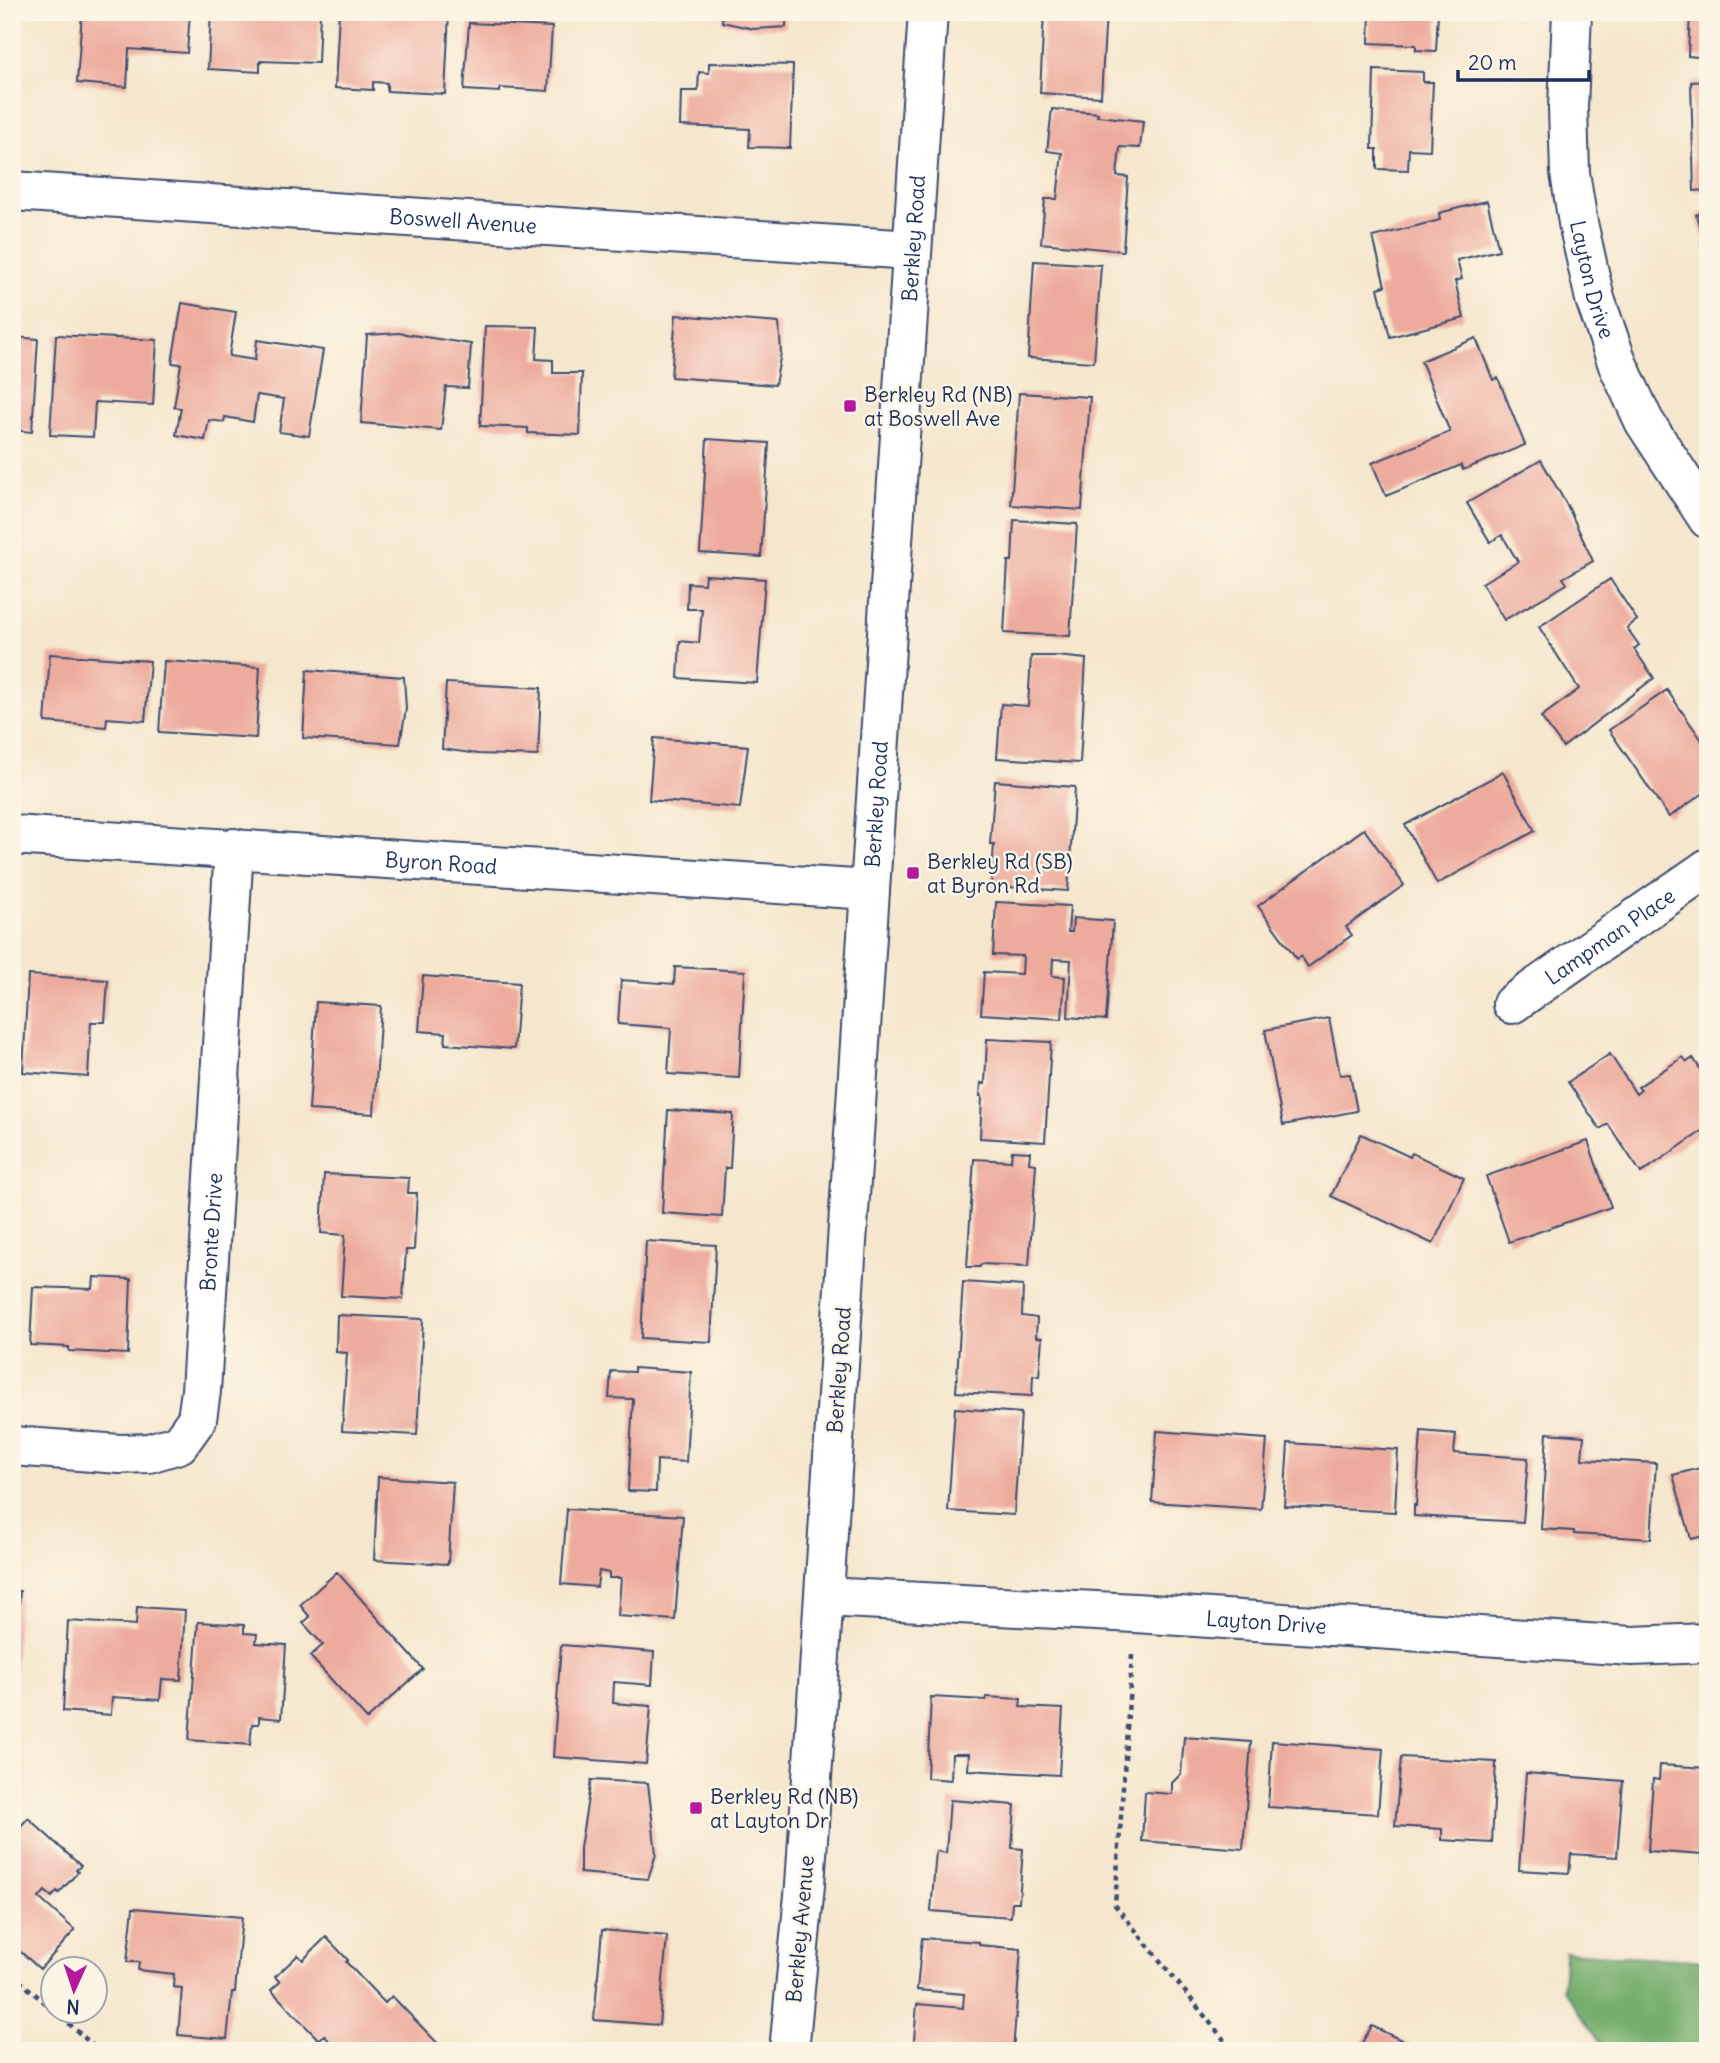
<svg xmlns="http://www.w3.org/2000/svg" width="1720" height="2063" viewBox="0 0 1720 2063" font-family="Delius,sans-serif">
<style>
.forest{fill:#75ae6d;stroke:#486e66;stroke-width:2}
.building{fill:#edab9d}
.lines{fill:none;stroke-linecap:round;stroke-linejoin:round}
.minor-casing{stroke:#3c4b6f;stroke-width:42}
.tertiary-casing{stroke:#3c4b6f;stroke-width:42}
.path{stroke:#3c4b6f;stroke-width:4.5;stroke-dasharray:5 5;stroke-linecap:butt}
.minor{stroke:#fff;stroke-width:38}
.tertiary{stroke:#fff;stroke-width:38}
.poi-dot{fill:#b5179e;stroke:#fcf5e5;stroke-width:2.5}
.labels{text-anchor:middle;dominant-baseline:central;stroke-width:5;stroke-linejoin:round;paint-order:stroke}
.street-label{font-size:21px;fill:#1b2f5e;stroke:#fcf5e5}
.poi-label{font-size:21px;fill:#1b2f5e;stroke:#fcf5e5;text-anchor:start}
</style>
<rect width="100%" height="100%" fill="#fcf5e5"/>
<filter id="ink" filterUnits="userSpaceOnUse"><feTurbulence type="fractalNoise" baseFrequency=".0143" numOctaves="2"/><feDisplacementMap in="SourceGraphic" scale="14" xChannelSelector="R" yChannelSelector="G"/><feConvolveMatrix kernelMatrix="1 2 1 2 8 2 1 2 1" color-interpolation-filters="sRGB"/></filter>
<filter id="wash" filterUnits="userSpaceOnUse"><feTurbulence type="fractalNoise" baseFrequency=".00686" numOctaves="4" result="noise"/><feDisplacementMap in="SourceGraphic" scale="28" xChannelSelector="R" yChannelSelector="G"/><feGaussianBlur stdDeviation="1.57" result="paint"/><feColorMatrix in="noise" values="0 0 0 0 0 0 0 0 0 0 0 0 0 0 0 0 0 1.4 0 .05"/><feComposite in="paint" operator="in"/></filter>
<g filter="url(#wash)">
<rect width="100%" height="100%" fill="#f5e7ce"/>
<path class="forest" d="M 1565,1952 L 1708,1961 L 1708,2051 L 1607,2051 L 1563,1989 Z"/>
<g id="blocks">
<path class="building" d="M 82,12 L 190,12 L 187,53 L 129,49 L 127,87 L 77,83 Z
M 211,12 L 320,12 L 318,63 L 260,61 L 260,72 L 208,69 Z
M 339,12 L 449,12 L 445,94 L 387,91 L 387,83 L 373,82 L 373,90 L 335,88 Z
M 723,12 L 786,12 L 786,27 L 754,29 L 722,22 Z
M 1044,12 L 1106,12 L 1101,97 L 1040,93 Z
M 1370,12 L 1438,12 L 1436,51 L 1416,50 L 1416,45 L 1369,43 Z
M 1690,12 L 1708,12 L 1708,58 L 1688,56 Z
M 469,23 L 552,27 L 548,91 L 500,88 L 500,92 L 464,90 Z
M 709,63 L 793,65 L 790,148 L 749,147 L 750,129 L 680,126 L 681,91 L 698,91 L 699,72 L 709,73 Z
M 1374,70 L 1423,72 L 1423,82 L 1433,82 L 1430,150 L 1409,149 L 1408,170 L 1377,169 L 1377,149 L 1372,149 Z
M 1708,81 L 1708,187 L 1707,190 L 1694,191 L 1691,82 Z
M 1052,109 L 1098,113 L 1097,116 L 1143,121 L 1140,148 L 1120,147 L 1117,176 L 1128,177 L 1123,251 L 1041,243 L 1045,199 L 1057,199 L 1062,153 L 1047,151 Z
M 1487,201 L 1499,250 L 1457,260 L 1462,279 L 1455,281 L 1464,318 L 1390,337 L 1378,288 L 1385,286 L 1373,237 L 1440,220 L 1439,213 Z
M 1708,211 L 1708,250 L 1707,251 L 1696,215 Z
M 1034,261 L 1101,265 L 1094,362 L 1028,358 Z
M 182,303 L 236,312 L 229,356 L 255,360 L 257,340 L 323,350 L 309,436 L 279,432 L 284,399 L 257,395 L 253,422 L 225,417 L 224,422 L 209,420 L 205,440 L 176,435 L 181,408 L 174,407 L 181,364 L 172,363 Z
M 676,315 L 779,323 L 781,353 L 775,385 L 671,377 Z
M 485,326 L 538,327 L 536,359 L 553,360 L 553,373 L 582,373 L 580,435 L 528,433 L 528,428 L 480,426 Z
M 399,333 L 471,344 L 468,388 L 446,387 L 441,430 L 361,423 L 367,335 Z
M 56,335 L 157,340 L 153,405 L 95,402 L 93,437 L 50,435 Z
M 12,337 L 38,339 L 32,432 L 12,430 Z
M 1476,338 L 1493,380 L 1498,378 L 1525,445 L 1463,470 L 1461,465 L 1386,496 L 1372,463 L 1450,432 L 1421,361 Z
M 1019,393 L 1090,397 L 1082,510 L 1011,505 Z
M 707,439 L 769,443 L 761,557 L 700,553 Z
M 1541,460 L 1569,509 L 1593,561 L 1563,578 L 1567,584 L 1504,620 L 1482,583 L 1518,562 L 1502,535 L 1490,542 L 1467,503 Z
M 1014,520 L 1077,524 L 1070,636 L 1004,633 L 1008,561 L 1012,561 Z
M 705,575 L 765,579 L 757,683 L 678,678 L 680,641 L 699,643 L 702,609 L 687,609 L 688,583 L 704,584 Z
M 1610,579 L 1637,620 L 1627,628 L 1639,645 L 1634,649 L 1654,678 L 1563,747 L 1541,717 L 1579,689 L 1539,627 Z
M 50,654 L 150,661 L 145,721 L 107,718 L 106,727 L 45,722 Z
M 1031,656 L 1057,656 L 1086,659 L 1080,763 L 997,758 L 1001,704 L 1028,706 Z
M 12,661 L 18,662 L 14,720 L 12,720 Z
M 164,661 L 260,667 L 256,738 L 159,732 Z
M 307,670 L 404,677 L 406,709 L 400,744 L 303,738 Z
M 446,683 L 541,688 L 538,756 L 478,754 L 442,749 Z
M 1667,690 L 1708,749 L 1708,790 L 1669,817 L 1609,730 Z
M 654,738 L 748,746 L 740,808 L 649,800 Z
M 1503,772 L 1535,831 L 1437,884 L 1405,825 Z
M 995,781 L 1075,787 L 1068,891 L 991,886 L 994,844 L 990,844 Z
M 1364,829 L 1404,885 L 1346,927 L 1352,935 L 1308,967 L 1301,956 L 1297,959 L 1258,906 Z
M 996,902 L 1070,906 L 1068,932 L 1072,932 L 1073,918 L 1113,921 L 1106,1020 L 1068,1017 L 1071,960 L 1053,959 L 1052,976 L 1065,977 L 1062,1019 L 981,1014 L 984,972 L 1022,974 L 1023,956 L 993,955 Z
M 675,967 L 745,971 L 739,1078 L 668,1074 L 671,1028 L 618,1024 L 621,980 L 674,984 Z
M 28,975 L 108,980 L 105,1022 L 91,1022 L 88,1077 L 23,1072 Z
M 423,976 L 519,983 L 514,1049 L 445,1044 L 446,1033 L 419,1031 Z
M 316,1002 L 381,1006 L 374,1114 L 309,1110 Z
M 1329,1018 L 1340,1075 L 1350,1074 L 1357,1111 L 1283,1125 L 1265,1030 Z
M 987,1039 L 1051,1042 L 1045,1142 L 980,1138 L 982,1096 L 980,1096 L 981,1083 L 985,1084 Z
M 1610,1054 L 1636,1094 L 1641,1090 L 1638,1087 L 1683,1057 L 1687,1062 L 1693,1058 L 1708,1081 L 1708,1127 L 1641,1173 L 1608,1124 L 1600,1129 L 1568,1082 Z
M 668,1110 L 733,1114 L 730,1168 L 725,1168 L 722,1217 L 662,1213 Z
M 1361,1134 L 1410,1157 L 1412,1153 L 1464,1178 L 1433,1244 L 1331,1196 Z
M 1588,1141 L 1611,1207 L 1509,1242 L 1486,1176 Z
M 1012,1151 L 1030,1152 L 1029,1163 L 1036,1164 L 1029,1266 L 981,1264 L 980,1267 L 967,1267 L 974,1159 L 1011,1161 Z
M 324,1174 L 409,1178 L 408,1193 L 417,1193 L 414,1250 L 406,1250 L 403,1299 L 341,1296 L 345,1235 L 321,1233 Z
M 646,1241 L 716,1245 L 711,1342 L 641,1338 Z
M 94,1277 L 131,1279 L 128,1354 L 69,1351 L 69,1347 L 30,1345 L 33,1287 L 93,1289 Z
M 963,1282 L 1023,1286 L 1022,1316 L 1037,1318 L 1036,1337 L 1042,1338 L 1039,1376 L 1033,1375 L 1032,1396 L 956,1392 Z
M 337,1315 L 423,1319 L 417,1435 L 342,1431 L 347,1353 L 336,1352 Z
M 634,1368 L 691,1372 L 686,1462 L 657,1460 L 656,1492 L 628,1491 L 633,1399 L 609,1398 L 611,1371 L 634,1372 Z
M 955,1408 L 1021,1413 L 1014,1515 L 948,1511 Z
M 1157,1431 L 1267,1439 L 1261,1509 L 1152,1502 Z
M 1421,1431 L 1456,1434 L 1454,1453 L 1528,1458 L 1523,1522 L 1414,1516 L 1414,1505 L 1416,1506 Z
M 1547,1433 L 1584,1436 L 1582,1459 L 1656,1463 L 1651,1539 L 1574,1534 L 1574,1531 L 1541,1529 Z
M 1288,1443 L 1398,1450 L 1395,1512 L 1284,1506 Z
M 1708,1466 L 1708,1535 L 1691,1539 L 1673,1475 Z
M 378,1477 L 453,1482 L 448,1564 L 374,1560 Z
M 567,1509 L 683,1516 L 675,1620 L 618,1616 L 621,1578 L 609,1578 L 609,1573 L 599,1571 L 597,1587 L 561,1584 Z
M 337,1572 L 423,1669 L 367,1719 L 310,1656 L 323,1645 L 303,1623 L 310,1617 L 300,1605 Z
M 12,1590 L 20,1591 L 14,1675 L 12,1675 Z
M 137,1607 L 185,1610 L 181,1680 L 162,1679 L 160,1700 L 112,1697 L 111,1715 L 63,1711 L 68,1621 L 136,1625 Z
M 198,1622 L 244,1625 L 244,1633 L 257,1634 L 256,1643 L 286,1645 L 281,1719 L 259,1717 L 259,1724 L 252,1724 L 250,1745 L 189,1740 Z
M 561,1645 L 654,1652 L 652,1685 L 614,1682 L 613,1703 L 651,1706 L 646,1764 L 553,1757 Z
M 931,1697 L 986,1700 L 986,1697 L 1021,1699 L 1020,1707 L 1063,1709 L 1059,1775 L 968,1770 L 969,1754 L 952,1754 L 951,1780 L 927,1778 Z
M 1184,1737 L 1251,1742 L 1243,1849 L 1142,1841 L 1145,1792 L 1172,1794 L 1172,1783 L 1181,1774 Z
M 1272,1741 L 1383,1749 L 1378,1814 L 1268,1807 Z
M 1401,1757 L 1496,1762 L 1492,1843 L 1442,1840 L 1442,1829 L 1395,1826 Z
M 1660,1765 L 1708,1768 L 1708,1862 L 1702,1862 L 1703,1855 L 1648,1851 L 1653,1779 L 1659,1780 Z
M 1526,1773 L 1623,1781 L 1617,1857 L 1571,1854 L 1569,1873 L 1519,1870 Z
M 591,1780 L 648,1783 L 656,1854 L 648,1879 L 580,1873 L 580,1848 Z
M 950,1800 L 1015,1805 L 1012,1848 L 1023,1849 L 1019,1902 L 1012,1902 L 1011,1917 L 931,1911 L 936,1851 L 946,1853 Z
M 28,1818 L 81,1866 L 76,1870 L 78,1872 L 59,1893 L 57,1891 L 52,1897 L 45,1891 L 39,1898 L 75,1930 L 40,1969 L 12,1944 L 12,1836 Z
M 133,1908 L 242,1917 L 235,1992 L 232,1992 L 227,2039 L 178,2035 L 182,1988 L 173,1987 L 174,1974 L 138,1970 L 139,1962 L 127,1962 Z
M 602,1930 L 667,1936 L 659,2025 L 594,2020 Z
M 326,1937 L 348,1960 L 346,1962 L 385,2003 L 392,1996 L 445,2051 L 338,2051 L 324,2035 L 319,2040 L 271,1990 L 280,1982 L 275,1977 L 298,1955 L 303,1960 Z
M 922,1938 L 979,1942 L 979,1945 L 1021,1949 L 1013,2051 L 913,2051 L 917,2004 L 963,2008 L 964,1994 L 917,1990 Z
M 1372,2026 L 1424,2051 L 1357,2051 Z
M 1131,2044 L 1197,2046 L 1197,2051 L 1130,2051 Z"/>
</g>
</g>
<g filter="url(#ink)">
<use href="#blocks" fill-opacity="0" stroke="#3c4b6f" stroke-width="2"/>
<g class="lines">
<g class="minor-casing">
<g id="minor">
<path id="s1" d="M 1572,12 L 1568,108 L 1570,173 L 1578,223 L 1595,299 L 1618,365 L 1644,421 L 1708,519"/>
<path id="s2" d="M 12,191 L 912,250"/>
<path id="s3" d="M 12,835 L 870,890 L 805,1885 L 789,2051"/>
<path id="s4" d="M 1512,1004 L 1708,868"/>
<path id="s5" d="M 12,1446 L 120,1454 L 149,1453 L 179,1444 L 197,1419 L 201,1391 L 234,848"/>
<path id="s6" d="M 824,1597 L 1135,1613 L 1632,1646 L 1708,1643"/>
</g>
</g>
<g class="tertiary-casing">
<g id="tertiary">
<path id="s7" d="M 870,890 L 928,12"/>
</g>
</g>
<path class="path" d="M 1132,1655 L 1115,1905 L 1233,2051
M 12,1974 L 52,2009
M 54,2010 L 99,2051"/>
<use href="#minor" class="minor"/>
<use href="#tertiary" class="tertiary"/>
</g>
</g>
<g class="poi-dot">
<rect x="843" y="399" width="14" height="14" rx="3.5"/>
<rect x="906" y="866" width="14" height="14" rx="3.5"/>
<rect x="689" y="1801" width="14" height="14" rx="3.5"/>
</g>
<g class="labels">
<g class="street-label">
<text stroke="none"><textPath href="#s2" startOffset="452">Boswell Avenue</textPath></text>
<text stroke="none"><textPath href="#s7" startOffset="653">Berkley Road</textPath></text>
<text stroke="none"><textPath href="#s1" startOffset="270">Layton Drive</textPath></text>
<text stroke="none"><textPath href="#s7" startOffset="86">Berkley Road</textPath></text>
<text stroke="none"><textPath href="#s3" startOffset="430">Byron Road</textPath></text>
<text stroke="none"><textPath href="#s4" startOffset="119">Lampman Place</textPath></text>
<text stroke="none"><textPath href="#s5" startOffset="387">Bronte Drive</textPath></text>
<text transform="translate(839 1370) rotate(-86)">Berkley Road</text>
<text stroke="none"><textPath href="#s6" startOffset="443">Layton Drive</textPath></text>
<text transform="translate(800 1929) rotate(-85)">Berkley Avenue</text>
</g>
<g class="poi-label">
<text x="864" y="394">Berkley Rd (NB)<tspan x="864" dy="24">at Boswell Ave</tspan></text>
<text x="927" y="861">Berkley Rd (SB)<tspan x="927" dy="24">at Byron Rd</tspan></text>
<text x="710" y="1796">Berkley Rd (NB)<tspan x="710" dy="24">at Layton Dr</tspan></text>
</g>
</g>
<rect width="1720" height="2063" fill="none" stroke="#fcf5e5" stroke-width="42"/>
<g transform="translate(74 1990) rotate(183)"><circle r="33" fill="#fcf5e5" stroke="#a2a6af" stroke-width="2"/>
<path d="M0-5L12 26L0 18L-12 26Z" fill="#b5179e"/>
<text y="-10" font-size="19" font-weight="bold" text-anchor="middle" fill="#1b2f5e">N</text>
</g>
<path d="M1458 70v10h131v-10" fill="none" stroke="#1b2f5e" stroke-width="3.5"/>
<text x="1468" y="70" font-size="21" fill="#1b2f5e" stroke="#fcf5e5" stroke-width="5" paint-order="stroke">20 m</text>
</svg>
